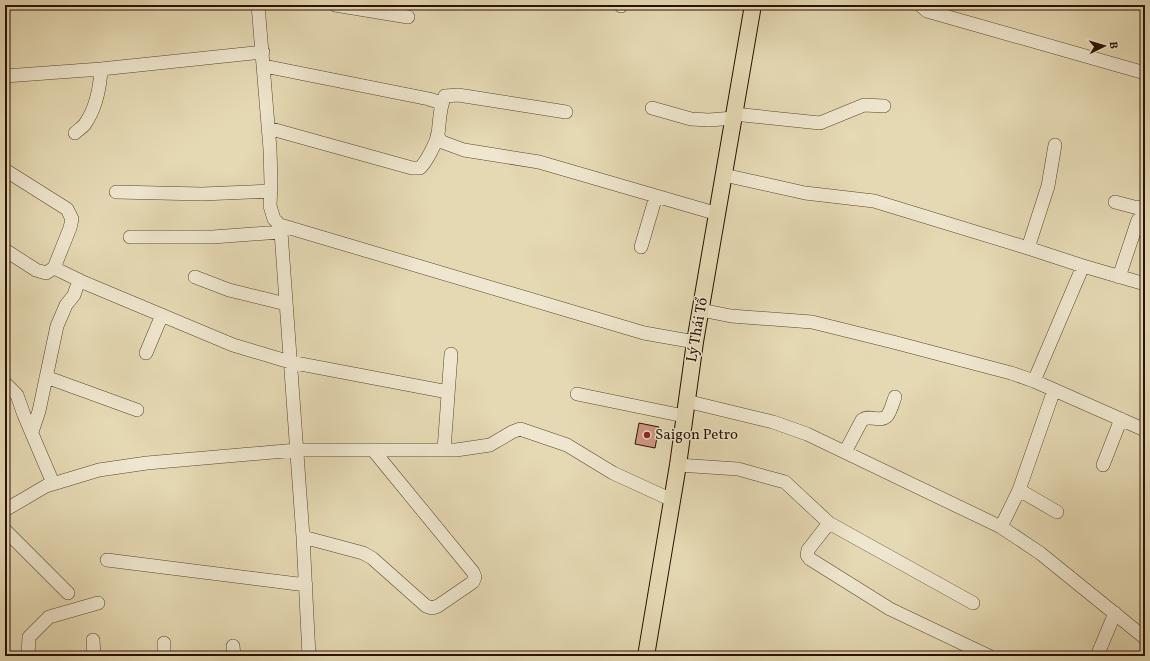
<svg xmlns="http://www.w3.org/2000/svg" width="1150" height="661" viewBox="0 0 1150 661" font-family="Vollkorn,serif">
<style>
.building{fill:#d19985;stroke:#2a1200}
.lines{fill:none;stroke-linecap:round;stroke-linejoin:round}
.minor-casing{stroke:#59442d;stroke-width:14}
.major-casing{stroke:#2a1200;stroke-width:18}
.minor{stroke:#eee6ce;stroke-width:13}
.major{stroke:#e5d9b3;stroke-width:16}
.poi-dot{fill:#8f2418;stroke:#eee6ce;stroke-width:1.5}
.labels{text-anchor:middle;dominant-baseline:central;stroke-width:3;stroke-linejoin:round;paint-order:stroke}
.street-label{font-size:15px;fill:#2a1200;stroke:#eee6ce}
.poi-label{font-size:15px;fill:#2a1200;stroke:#eee6ce;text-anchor:start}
</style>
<rect width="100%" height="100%" fill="#e5d9b3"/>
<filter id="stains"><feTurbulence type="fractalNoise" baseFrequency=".005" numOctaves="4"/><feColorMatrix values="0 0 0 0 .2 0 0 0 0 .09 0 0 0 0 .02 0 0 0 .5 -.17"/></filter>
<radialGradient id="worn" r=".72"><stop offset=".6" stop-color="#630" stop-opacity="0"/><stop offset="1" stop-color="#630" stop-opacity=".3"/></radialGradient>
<path class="building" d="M 639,423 L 659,427 L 655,448 L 635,444 Z"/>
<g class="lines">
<g class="minor-casing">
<path id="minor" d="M 258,5 L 270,149 L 271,183 L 270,206 L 274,219 L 280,225 L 281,232 L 303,537 L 309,656
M 335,5 L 408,17
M 920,5 L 927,11 L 1145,73
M 621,6 L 621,5
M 264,66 L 429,99 L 441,103
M 5,76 L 101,69 L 263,52
M 652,108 L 691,119 L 709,120 L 734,118
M 734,114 L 820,123 L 864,105 L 884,106
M 268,128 L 412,168 L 420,168 C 427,161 436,143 438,134 C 440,121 439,108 445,96 L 458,95 L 566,112
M 75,133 C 78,130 83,127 85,124 C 96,108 100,88 101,69
M 437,136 L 442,142 L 464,150 L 539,162 L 718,214
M 5,170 L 67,209 L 72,219 L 70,228 L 54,268 L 46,273 L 36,270 L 5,250
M 724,175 L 805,193 L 874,201 L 1028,248 L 1083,266 L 1145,284
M 116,192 L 202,194 L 271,191
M 1115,202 L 1138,208 L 1145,206
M 280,225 L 644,333 L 695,342
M 130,237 L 213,237 L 281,232
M 641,247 L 656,196
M 1028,248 L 1048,186 L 1055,145
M 54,268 L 85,283 L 233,345 L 290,362 L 448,392
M 195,277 L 229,290 L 286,304
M 1119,277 L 1138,220
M 701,310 L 731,316 L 812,322 L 893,342 L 1011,373 L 1034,381 L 1145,430
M 146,353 L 162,315
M 46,377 L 137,410
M 1034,381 L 1083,266
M 5,383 L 17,395 L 24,415 L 53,483
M 577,394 L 684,416
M 686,401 L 773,422 L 807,434 L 1001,527 L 1040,553 L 1145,638
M 32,432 L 39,411 L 57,326 L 66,305 L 74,295 L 79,280
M 444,450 L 451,354
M 845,452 L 862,420 C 870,414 880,423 887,416 C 891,411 893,402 895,397
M 678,465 L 738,469 L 785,482 L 829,523 L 973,603
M 1103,465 L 1121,419
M 1019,490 L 1057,512
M 5,510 L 46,486 L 99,470 L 147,463 L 297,450 L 456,450 L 490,445 L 512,432 L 520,429 L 567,445 L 613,473 L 672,500
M 829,523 L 808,550 L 807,555 L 810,559 L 890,609 L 989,656
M 1001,527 L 1019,490 L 1054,390
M 5,530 L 68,593
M 303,537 L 363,553 L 372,558 L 426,606 L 432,608 L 438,606 L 473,582 L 475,577 L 473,572 L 373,450
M 107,560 L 306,585
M 93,640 L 94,656
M 164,643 L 164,656
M 233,646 L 234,656
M 28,656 L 29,637 L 49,617 L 98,603
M 1097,656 L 1115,613"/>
</g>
<g class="major-casing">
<path id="major" d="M 646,656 L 678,465 L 695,342 L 753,5"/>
</g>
<use href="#minor" class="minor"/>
<use href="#major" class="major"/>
</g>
<circle class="poi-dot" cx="647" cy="435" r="4"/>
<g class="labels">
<g class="street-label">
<text transform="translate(698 330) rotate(-80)">Lý Thái Tổ</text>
</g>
<g class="poi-label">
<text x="655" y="435">Saigon Petro</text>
</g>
</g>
<rect width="1150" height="661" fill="none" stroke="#e5d9b3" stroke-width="20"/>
<rect x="6" y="6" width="1138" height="649" fill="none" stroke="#2a1200" stroke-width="2"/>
<rect x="10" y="10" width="1130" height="641" fill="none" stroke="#2a1200"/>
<g transform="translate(1104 46) rotate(85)" stroke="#eee6ce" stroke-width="3" paint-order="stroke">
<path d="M0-3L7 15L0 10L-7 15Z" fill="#2a1200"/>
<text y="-6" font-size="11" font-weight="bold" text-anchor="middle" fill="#2a1200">B</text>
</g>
<rect width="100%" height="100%" filter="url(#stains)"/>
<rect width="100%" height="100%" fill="url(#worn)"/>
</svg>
